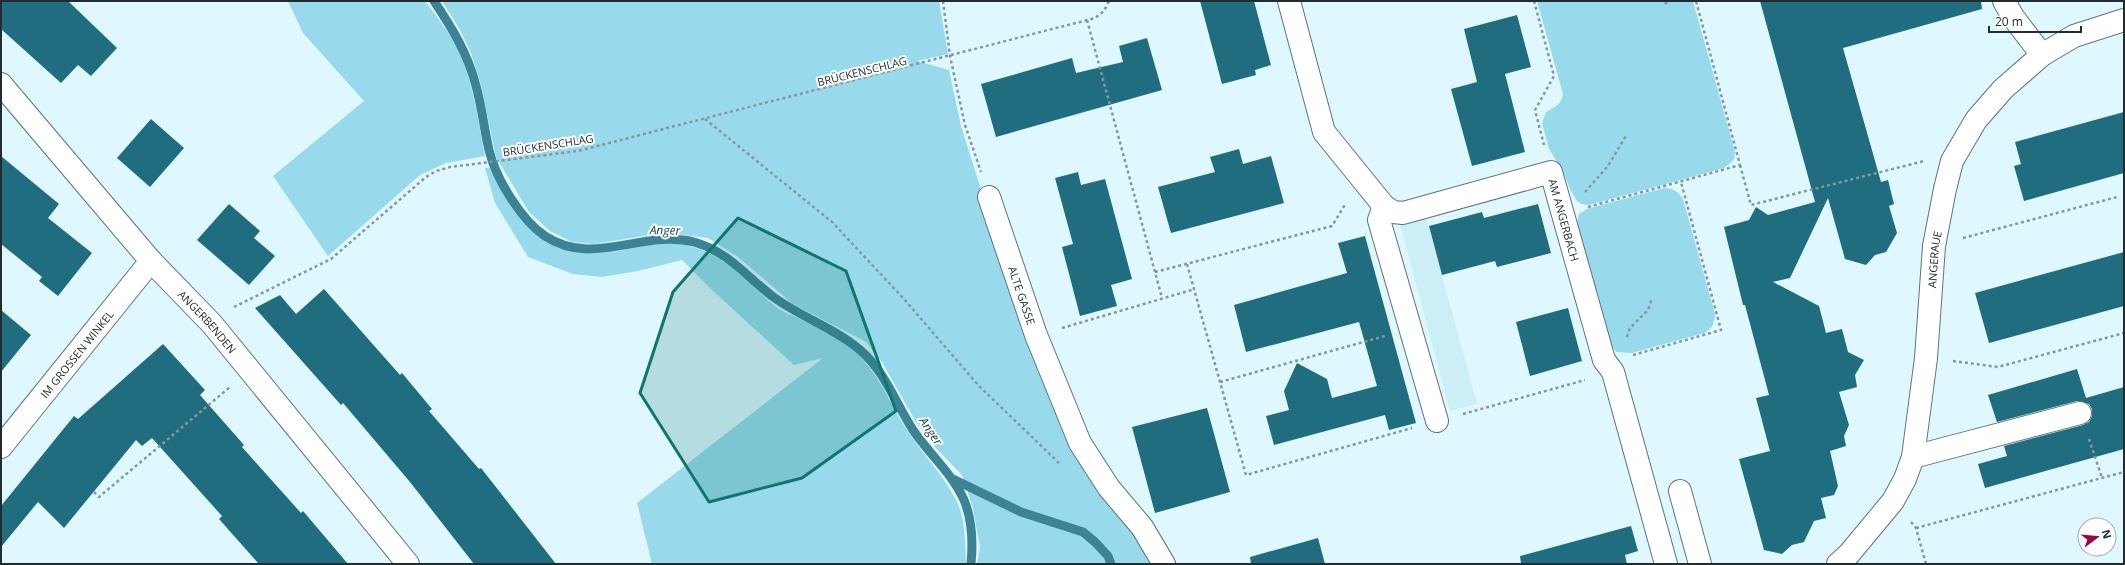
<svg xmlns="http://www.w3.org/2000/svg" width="2125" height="565" viewBox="0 0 2125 565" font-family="'Open Sans',sans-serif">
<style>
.built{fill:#cceef7}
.green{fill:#98daec}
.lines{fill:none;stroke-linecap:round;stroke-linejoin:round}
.stream{stroke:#3c8495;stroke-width:9}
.building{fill:#206d7f}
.minor-casing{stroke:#5e747a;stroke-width:24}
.path{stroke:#86979c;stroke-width:2.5;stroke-dasharray:3 3;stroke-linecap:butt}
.minor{stroke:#fff;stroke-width:22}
.marked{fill:#0f766e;fill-opacity:0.2;stroke:#0f766e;stroke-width:3;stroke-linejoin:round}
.labels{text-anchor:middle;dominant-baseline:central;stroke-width:4;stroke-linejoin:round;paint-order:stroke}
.street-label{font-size:11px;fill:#222c2e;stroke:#fff}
.water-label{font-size:12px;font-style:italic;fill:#14404b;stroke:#fff}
</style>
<rect width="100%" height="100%" fill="#dff7fe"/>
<path class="built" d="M 1426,217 L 1477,404 L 1450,411 L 1400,224 Z"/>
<path class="green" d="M 288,1 L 425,1 C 437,17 450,33 459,52 C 474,84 478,122 485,156 L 446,163 L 420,175 L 328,256 L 273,176 L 364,101 L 303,33 Z
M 442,1 L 939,1 L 948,54 L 917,61 L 949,70 L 961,126 L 989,215 L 1033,338 L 1158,564 L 977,564 L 980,547 L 973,508 L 962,475 L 935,447 L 916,422 L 882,362 L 866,342 L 793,304 L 737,256 L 708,238 L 676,234 L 657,234 L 594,244 L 572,242 L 550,231 L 529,212 L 496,157 L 481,85 L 471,53 L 460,30 Z
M 1537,1 L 1693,1 L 1735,152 L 1734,160 L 1724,168 L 1589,205 L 1582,204 L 1577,201 L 1571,191 L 1563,171 L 1549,149 L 1542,123 L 1546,112 C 1555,107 1562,104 1563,94 Z
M 485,168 L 492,168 C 499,181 505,198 514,211 C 541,247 574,259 619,251 C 642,246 666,240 690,246 C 726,255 749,285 776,307 C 783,312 792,315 800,319 C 817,328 835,337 851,349 C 877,368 889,403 907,430 C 922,454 943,474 956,500 C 966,519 965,544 966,564 L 652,564 L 637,503 L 823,358 L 794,365 L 712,290 L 682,260 L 638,271 L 602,277 L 573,274 L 528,257 L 495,203 Z
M 1664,188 C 1673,188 1678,191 1683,199 L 1715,314 C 1714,324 1713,328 1704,333 L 1632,353 L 1616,352 L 1611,344 L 1577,222 L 1579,214 L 1587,209 Z"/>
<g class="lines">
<path class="stream" d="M 434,1 C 452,28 468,54 476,86 C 482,107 484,129 489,150 C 496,179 521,220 545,236 C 593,268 643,229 694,242 C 727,251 746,276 772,296 C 800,317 833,327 860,350 C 885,371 896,404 913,430 C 929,454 952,473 964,500 C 972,519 973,543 971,564
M 953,479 L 1021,512 L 1083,532 L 1095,542 L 1108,556 L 1111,564"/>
</g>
<path class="building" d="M 1,1 L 68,1 L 117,48 L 91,76 L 78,65 L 61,83 L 1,29 Z
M 1200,1 L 1254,1 L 1271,65 L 1255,70 L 1256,75 L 1222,84 Z
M 1760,1 L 1981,1 L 1982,9 L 1843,48 L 1881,182 L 1888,180 L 1894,204 L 1889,206 L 1897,233 L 1886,252 L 1875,255 L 1866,265 L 1845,259 L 1828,198 L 1790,278 L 1773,282 L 1819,306 L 1826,333 L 1842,329 L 1848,352 L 1864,360 L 1855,375 L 1857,387 L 1839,392 L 1849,425 L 1844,436 L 1846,446 L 1830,451 L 1838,486 L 1834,495 L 1821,498 L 1826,518 L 1814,521 L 1804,542 L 1792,545 L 1782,554 L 1764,550 L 1739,459 L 1770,451 L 1756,398 L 1769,395 L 1745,305 L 1743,305 L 1724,227 L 1749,220 L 1756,207 L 1768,215 L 1815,202 Z
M 1517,15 L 1531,67 L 1505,74 L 1525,152 L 1472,166 L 1451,89 L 1477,82 L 1464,29 Z
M 1147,38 L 1162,90 L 996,137 L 981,84 L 1072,58 L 1076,73 L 1123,62 L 1119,46 Z
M 2124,112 L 2124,173 L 2024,201 L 2014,166 L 2021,164 L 2015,142 Z
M 151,119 L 184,148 L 150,187 L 117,158 Z
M 1239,149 L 1243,164 L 1271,156 L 1284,203 L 1171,233 L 1158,187 L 1215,172 L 1210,157 Z
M 1,156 L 59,204 L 48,218 L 92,253 L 58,296 L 39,281 L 42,277 L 1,244 Z
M 1078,172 L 1081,185 L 1105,179 L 1132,279 L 1111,285 L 1117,306 L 1080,316 L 1062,247 L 1073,244 L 1055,178 Z
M 229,204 L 260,231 L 254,238 L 275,256 L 249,285 L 197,240 Z
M 1538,204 L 1551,253 L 1497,267 L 1495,261 L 1442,275 L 1429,226 L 1482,212 L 1484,218 Z
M 1365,236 L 1416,423 L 1389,430 L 1385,415 L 1274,445 L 1266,416 L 1289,410 L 1284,391 L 1297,363 L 1327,379 L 1332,398 L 1377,386 L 1359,322 L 1246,352 L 1234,305 L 1347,273 L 1338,243 Z
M 2124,252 L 2124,306 L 1989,343 L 1975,293 Z
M 324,289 L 400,375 L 402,373 L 432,409 L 429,411 L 479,469 L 481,468 L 556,564 L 474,564 L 410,482 L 343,403 L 341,405 L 255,308 L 280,295 L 296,314 Z
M 1568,308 L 1582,361 L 1530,376 L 1516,322 Z
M 1,310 L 31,335 L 1,372 Z
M 163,344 L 205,390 L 200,395 L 244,445 L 242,447 L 301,513 L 303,511 L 348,564 L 259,564 L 219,519 L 222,516 L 152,438 L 142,446 L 136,440 L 64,528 L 38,502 L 1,547 L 1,506 L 74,416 L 78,419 Z
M 2077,369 L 2086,398 L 2124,387 L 2124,449 L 1985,488 L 1978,464 L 2007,456 L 2004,446 L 2083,425 L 2089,422 L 2092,416 L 2092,409 L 2089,404 L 2077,401 L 1997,422 L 1988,395 Z
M 1207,408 L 1230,492 L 1155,513 L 1132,427 Z
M 1631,526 L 1638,551 L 1625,555 L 1627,564 L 1521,564 L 1520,556 Z
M 1318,538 L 1325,564 L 1251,564 L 1250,557 Z"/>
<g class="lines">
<g class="minor-casing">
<g id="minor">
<path id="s1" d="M 1289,1 L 1324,132 L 1384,206 L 1393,212 L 1403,213 L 1551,172 L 1604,360 L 1613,372 L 1666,564"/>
<path d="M 2004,1 L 2013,17 L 2042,55"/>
<path id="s2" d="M 1,84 L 151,261 L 212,324 L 408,564"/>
<path id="s3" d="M 989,197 L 1036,335 L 1080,443 L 1109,488 L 1142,527 L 1164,564"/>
<path d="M 1384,206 L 1379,220 L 1437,421"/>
<path id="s4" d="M 1,447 L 151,261"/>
<path d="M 1913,457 L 2080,413"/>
<path d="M 1680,491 L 1700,564"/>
<path id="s5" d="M 1838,564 L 1849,554 L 1893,501 L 1905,479 L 1913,457 L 1926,358 L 1934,246 L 1945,189 L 1952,161 L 1976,120 L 2003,89 L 2042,55 L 2074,36 L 2124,20"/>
</g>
</g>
<path class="path" d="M 943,1 L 950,56 L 965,125 L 981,172
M 1534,1 L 1554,76 L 1535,110 L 1544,145
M 1665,4 L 1668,1
M 1087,20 L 1162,298
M 705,119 L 832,222 L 904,299 L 978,385 L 1060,464
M 1740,165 L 1751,205 L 1924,161
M 1585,192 L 1608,166 L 1627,134
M 1588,207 L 1740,165 L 1696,1
M 1963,238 L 2117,197
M 1187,264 L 1246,475 L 1412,428
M 1155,272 L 1332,226 L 1346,203
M 234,307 L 331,259 L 426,177 L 436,171 L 450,167 L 578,151 L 1095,18 L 1104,11 L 1109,1
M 1062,328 L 1195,289
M 1627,337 L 1630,328 L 1648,310 L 1652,298
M 1633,355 L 1721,330 L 1681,182
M 1953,361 L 1998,367 L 2124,333
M 1220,382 L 1385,336
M 1463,414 L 1585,380
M 2089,439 L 2102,478
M 94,492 L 99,497 L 230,387
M 1911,522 L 1916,528 L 1926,564
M 1916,528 L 2124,472"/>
<use href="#minor" class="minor"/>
</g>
<path class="marked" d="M 738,218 L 846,271 L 896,411 L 802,478 L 709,502 L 640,393 L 673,292 Z"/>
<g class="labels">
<g class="street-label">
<text transform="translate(862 71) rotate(-14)">BRÜCKENSCHLAG</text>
<text transform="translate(548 145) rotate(-9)">BRÜCKENSCHLAG</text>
<text stroke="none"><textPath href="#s1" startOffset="455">AM ANGERBACH</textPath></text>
<text stroke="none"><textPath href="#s5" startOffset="331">ANGERAUE</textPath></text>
<text stroke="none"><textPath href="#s3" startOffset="104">ALTE GASSE</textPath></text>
<text stroke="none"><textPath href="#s2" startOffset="315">ANGERBENDEN</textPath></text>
<text stroke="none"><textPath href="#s4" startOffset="120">IM GROSSEN WINKEL</textPath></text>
</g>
<g class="water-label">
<text transform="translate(665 230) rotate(1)">Anger</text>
<text transform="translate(931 431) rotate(56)">Anger</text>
</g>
</g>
<rect width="2125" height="565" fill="none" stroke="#222c2e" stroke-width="4"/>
<g transform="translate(2097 537) rotate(74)"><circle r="19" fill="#ffffff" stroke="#a7abab"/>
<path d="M0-3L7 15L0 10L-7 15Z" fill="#9f0346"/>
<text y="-6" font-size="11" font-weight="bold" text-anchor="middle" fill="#222c2e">N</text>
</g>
<path d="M1989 26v6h92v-6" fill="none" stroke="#222c2e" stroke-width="2"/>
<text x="1995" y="26" font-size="12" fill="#222c2e" stroke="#ffffff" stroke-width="3" paint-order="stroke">20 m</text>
</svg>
